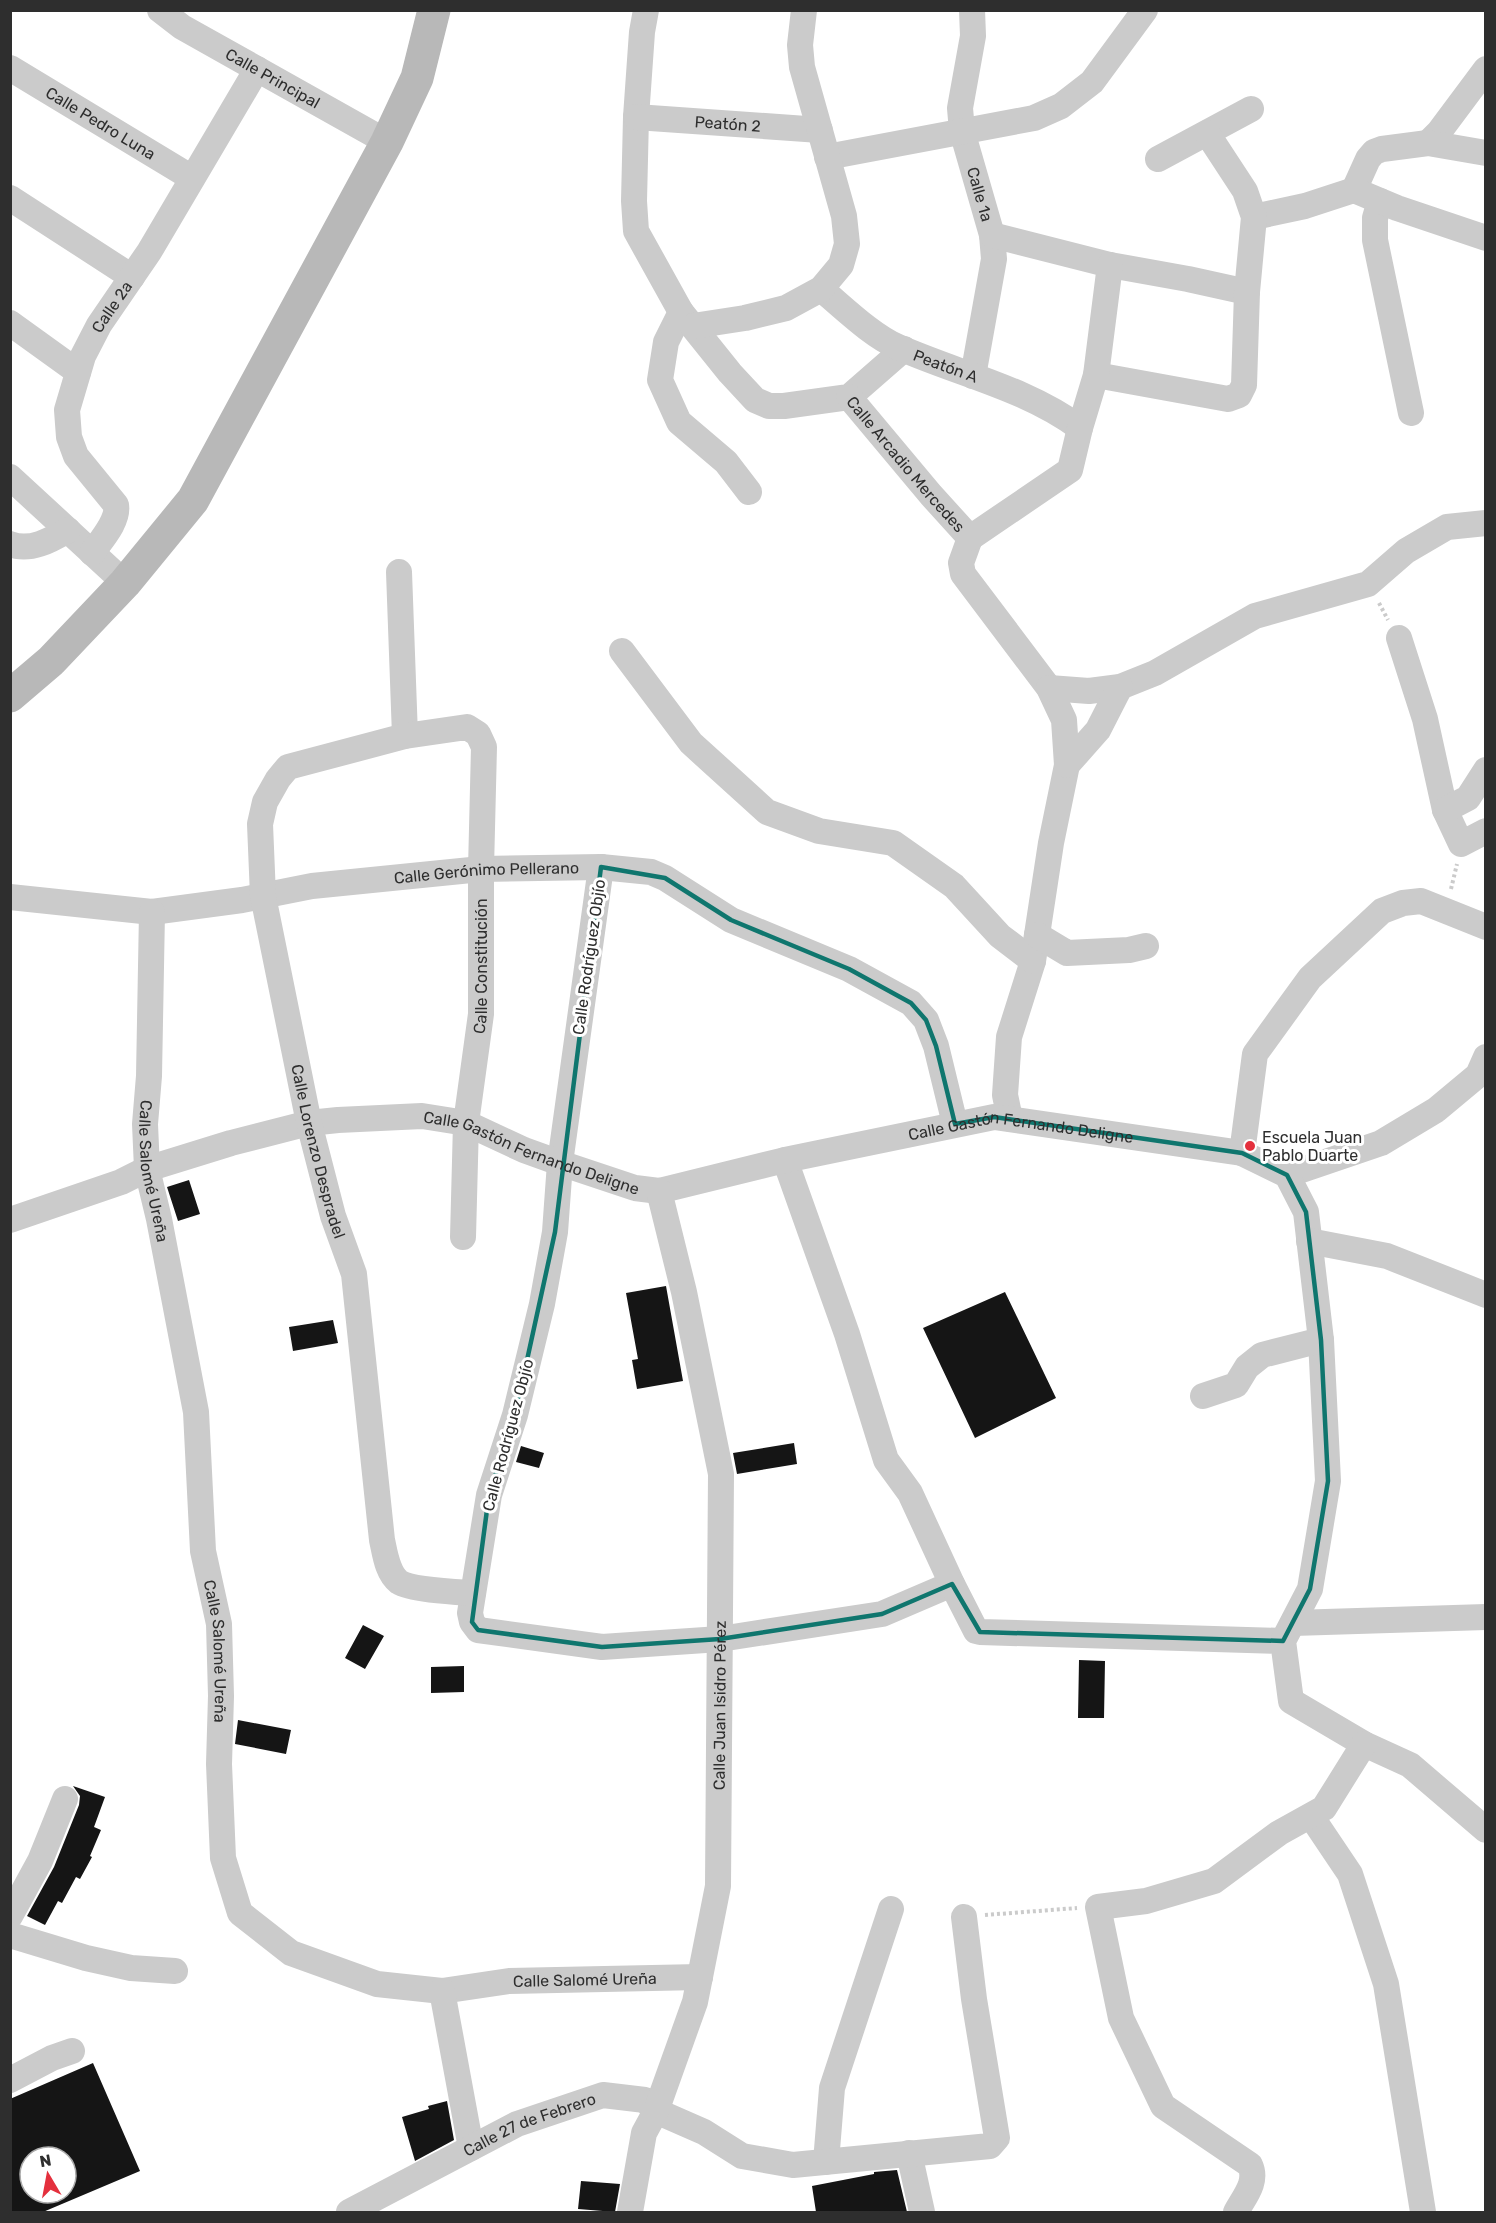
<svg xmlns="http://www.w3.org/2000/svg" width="1496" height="2223" viewBox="0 0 1496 2223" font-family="Rubik,sans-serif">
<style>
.building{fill:#151515;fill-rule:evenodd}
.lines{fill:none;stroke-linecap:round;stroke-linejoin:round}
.path{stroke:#cbcbcb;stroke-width:4;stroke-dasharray:3 3;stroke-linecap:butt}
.street{stroke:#cbcbcb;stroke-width:26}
.secondary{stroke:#b8b8b8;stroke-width:33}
.marked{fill:none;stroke:#0f766e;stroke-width:4.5;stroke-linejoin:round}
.poi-dot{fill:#e4303d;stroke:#fff;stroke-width:2}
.labels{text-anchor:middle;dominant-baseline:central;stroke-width:6;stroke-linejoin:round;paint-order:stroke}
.street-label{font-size:16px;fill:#2e2e2e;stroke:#fff}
.poi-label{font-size:16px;fill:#2e2e2e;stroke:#fff;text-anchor:start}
</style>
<rect width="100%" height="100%" fill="#fff"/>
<path class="building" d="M 189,1180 L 200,1214 L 178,1221 L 167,1187 Z
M 666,1286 L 683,1381 L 637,1389 L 632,1360 L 638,1359 L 626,1293 Z
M 1005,1292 L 1056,1398 L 975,1438 L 923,1328 Z
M 333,1320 L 338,1343 L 293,1351 L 289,1327 Z
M 794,1443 L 797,1464 L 737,1474 L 733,1453 Z
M 521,1446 L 544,1453 L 539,1468 L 516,1462 Z
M 363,1625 L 384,1636 L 365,1669 L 345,1658 Z
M 1079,1660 L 1105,1661 L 1104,1718 L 1078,1718 Z
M 464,1666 L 464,1692 L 431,1693 L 431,1667 Z
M 238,1720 L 291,1730 L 286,1754 L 235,1744 Z
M 73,1786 L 105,1797 L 94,1827 L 101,1830 L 90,1856 L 92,1857 L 80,1879 L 76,1877 L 62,1903 L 58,1901 L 45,1925 L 27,1916 L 54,1867 L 79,1805 L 80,1796 Z
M 93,2063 L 140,2171 L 43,2212 L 10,2212 L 10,2099 ZM 30,2157 L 66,2157 L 66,2193 L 30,2193 Z
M 447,2101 L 454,2140 L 415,2161 L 402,2117 L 429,2109 L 428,2106 Z
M 897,2170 L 907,2212 L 816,2212 L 812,2186 L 874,2174 L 874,2172 Z
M 581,2181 L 620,2184 L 615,2212 L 578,2209 Z"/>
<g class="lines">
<path class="path" d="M 1379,603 L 1388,620
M 1451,889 L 1457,864
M 985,1915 L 1077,1908"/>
<g class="street">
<path id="s1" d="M 160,10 L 182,27 L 387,142"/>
<path d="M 646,10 L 642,32 L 636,117 L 634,201 L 636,231 L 681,312 L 730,373 L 755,400 L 769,406 L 784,406 L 849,397 L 904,349"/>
<path id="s2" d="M 972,10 L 973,36 L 960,108 L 962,131 L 992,235 L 994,259 L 973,376"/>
<path id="s3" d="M 10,68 L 192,178"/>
<path id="s4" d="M 636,117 L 820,130"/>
<path d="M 1428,143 L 1439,132 L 1486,69"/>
<path d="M 827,157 L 1034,118 L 1061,106 L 1092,82 L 1145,10"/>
<path d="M 1158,159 L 1251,109"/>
<path d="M 1354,190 L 1368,159 L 1374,152 L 1382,149 L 1428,143 L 1486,153"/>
<path d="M 10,198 L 132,277"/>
<path d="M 1380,201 L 1375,218 L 1375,240 L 1411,413"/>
<path d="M 1254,217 L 1305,206 L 1354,190 L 1397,208 L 1486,238"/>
<path d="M 992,235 L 1110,265 L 1188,279 L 1247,292"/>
<path id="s5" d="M 821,289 C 844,308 871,335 898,347 C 959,374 1026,388 1080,428"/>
<path d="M 681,312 L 666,342 L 660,380 L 679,422 L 726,462 L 749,492"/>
<path d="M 10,323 L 78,372"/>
<path d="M 693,326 L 745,318 L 786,308 L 821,289 L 841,265 L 847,244 L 844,216 L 802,67 L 800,45 L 804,10"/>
<path d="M 1096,375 L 1228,399 L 1239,395 L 1244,385 L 1247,292 L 1254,217 L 1245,191 L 1207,133"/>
<path id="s6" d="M 849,397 L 931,495 L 970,538 L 961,563 L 963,574 L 1049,688 L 1064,720 L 1067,765 L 1051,843 L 1033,961 L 1009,1037 L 1005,1095 L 1010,1119"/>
<path d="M 10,477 L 125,583"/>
<path d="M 970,538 L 1070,470 L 1080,428 L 1096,375 L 1110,265"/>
<path d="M 10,544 C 30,552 51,540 68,530"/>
<path id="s7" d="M 92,553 C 101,540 119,521 116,505 L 76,456 L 69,437 L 67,410 L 83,356 L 99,325 L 149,252 L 257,69"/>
<path d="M 399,572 L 405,736"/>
<path d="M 1399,638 L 1425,719 L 1445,810 L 1461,844 L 1486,831"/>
<path d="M 622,651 L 691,743 L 767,812 L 819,831 L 893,843 L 954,886 L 1000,936 L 1033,961"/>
<path d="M 1049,688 L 1089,691 L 1120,687 L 1155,673 L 1255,616 L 1368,584 L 1406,551 L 1447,527 L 1486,523"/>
<path d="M 1067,765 L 1098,730 L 1120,687"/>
<path d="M 1445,810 L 1468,798 L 1486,770"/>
<path d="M 601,867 L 560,1163 L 555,1232 L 542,1304 L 515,1415 L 489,1495 L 470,1613 L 472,1622 L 478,1630 L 602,1647 L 720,1639 L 882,1614 L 952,1584"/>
<path id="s8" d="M 10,897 L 152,912 L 242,900 L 312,886 L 481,869 L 601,867 L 651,872 L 665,878 L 731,920 L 849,969 L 911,1003 L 926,1020 L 936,1046 L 955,1124"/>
<path id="s9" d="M 152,912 L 149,1076 L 145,1124 L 147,1169 L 159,1219 L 196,1412 L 203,1551 L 219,1624 L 221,1696 L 219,1764 L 223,1858 L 240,1913 L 291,1953 L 377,1984 L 442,1991 L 509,1981 L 700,1977"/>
<path d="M 1037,935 L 1067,953 L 1129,950 L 1146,946"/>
<path d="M 1242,1153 L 1255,1054 L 1310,978 L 1382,911 L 1403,903 L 1421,901 L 1486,927"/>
<path d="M 785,1160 L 847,1334 L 886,1460 L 910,1493 L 952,1584 L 976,1631 L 980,1632 L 1283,1641"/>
<path d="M 1287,1175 L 1381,1143 L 1436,1110 L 1478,1075 L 1486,1057"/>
<path id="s10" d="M 10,1220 L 121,1182 L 147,1169 L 231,1143 L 309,1123 L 338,1120 L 422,1116 L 466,1123 L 524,1150 L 560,1163 L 635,1188 L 659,1191 L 785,1160 L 994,1117 L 1242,1153 L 1287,1175 L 1306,1212 L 1321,1340 L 1328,1481 L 1310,1589 L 1283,1641 L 1291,1701 L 1364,1744 L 1410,1765 L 1486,1830"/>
<path id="s11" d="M 463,1237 L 466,1123 L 481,1014 L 481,869 L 484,747 L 478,734 L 467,727 L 405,736 L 288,767 L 278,779 L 265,802 L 260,824 L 263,896 L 309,1123 L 333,1216 L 354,1274 L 382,1540 C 385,1553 387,1573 399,1582 C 411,1590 458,1592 473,1593"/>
<path d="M 1309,1241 L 1387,1256 L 1486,1295"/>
<path d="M 1203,1396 L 1236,1385 L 1247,1367 L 1262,1355 L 1321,1340"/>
<path d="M 1293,1623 L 1486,1617"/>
<path d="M 1311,1816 L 1350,1874 L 1386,1984 L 1423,2212"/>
<path d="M 10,1916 L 40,1861 L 65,1799"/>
<path d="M 10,1935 L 86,1958 L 131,1968 L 175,1971"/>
<path d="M 442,1991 L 471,2148"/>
<path d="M 10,2080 L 52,2058 L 72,2051"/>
<path d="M 909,2153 L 922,2212"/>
<path d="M 826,2162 L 832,2088 L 891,1909"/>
<path id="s12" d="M 349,2212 L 517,2124 L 603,2095 L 645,2100 L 656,2111 L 704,2132 L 742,2156 L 793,2165 L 990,2146 L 997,2138 L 974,1999 L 964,1917"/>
<path id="s13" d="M 630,2212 L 644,2133 L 656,2111 L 695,2002 L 718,1886 L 721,1474 L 684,1292 L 659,1191"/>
<path d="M 1236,2212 C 1244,2197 1258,2182 1250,2165 L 1163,2106 L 1121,2018 L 1098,1907 L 1146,1901 L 1214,1881 L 1279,1833 L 1324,1808 L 1364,1744"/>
</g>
<path class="secondary" d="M 10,696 L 51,661 L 125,583 L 193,500 L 387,142 L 417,78 L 434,10"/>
</g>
<path class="marked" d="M 601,867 L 665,878 L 731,920 L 849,969 L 911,1003 L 926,1020 L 936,1046 L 955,1124 L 994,1117 L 1242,1153 L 1287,1175 L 1306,1212 L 1321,1340 L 1328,1481 L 1310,1589 L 1283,1641 L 980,1632 L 952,1584 L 882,1614 L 720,1639 L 602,1647 L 478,1630 L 472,1622 L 489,1495 L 515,1415 L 555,1232 Z"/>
<circle class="poi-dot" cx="1250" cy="1146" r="6"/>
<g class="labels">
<g class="street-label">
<text stroke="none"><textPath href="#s1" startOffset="132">Calle Principal</textPath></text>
<text stroke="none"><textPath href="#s3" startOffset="106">Calle Pedro Luna</textPath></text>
<text stroke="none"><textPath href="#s4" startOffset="92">Peatón 2</textPath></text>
<text stroke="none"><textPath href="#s2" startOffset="188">Calle 1a</textPath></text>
<text stroke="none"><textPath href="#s7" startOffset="279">Calle 2a</textPath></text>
<text stroke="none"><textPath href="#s5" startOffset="148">Peatón A</textPath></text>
<text stroke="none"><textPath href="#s6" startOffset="88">Calle Arcadio Mercedes</textPath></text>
<text stroke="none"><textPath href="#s8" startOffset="480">Calle Gerónimo Pellerano</textPath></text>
<text transform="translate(589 957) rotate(-82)">Calle Rodríguez Objío</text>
<text stroke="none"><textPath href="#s11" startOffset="272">Calle Constitución</textPath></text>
<text stroke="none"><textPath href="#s10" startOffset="1048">Calle Gastón Fernando Deligne</textPath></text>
<text stroke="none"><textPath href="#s11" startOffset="1100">Calle Lorenzo Despradel</textPath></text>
<text stroke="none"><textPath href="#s10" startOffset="544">Calle Gastón Fernando Deligne</textPath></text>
<text stroke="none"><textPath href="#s9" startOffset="260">Calle Salomé Ureña</textPath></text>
<text transform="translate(508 1435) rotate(-75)">Calle Rodríguez Objío</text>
<text stroke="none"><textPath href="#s9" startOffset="746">Calle Salomé Ureña</textPath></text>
<text stroke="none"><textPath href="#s13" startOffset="520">Calle Juan Isidro Pérez</textPath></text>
<text stroke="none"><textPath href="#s9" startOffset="1376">Calle Salomé Ureña</textPath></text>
<text stroke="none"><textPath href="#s12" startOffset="201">Calle 27 de Febrero</textPath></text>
</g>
<g class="poi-label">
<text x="1262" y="1137">Escuela Juan<tspan x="1262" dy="18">Pablo Duarte</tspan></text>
</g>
</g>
<rect width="1496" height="2223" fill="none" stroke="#2e2e2e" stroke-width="24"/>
<g transform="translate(48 2175) rotate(350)"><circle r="28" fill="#ffffff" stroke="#ababab" stroke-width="1.5"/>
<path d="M0-4.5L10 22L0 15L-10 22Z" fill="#e4303d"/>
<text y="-9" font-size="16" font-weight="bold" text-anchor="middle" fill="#2e2e2e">N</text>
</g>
</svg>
